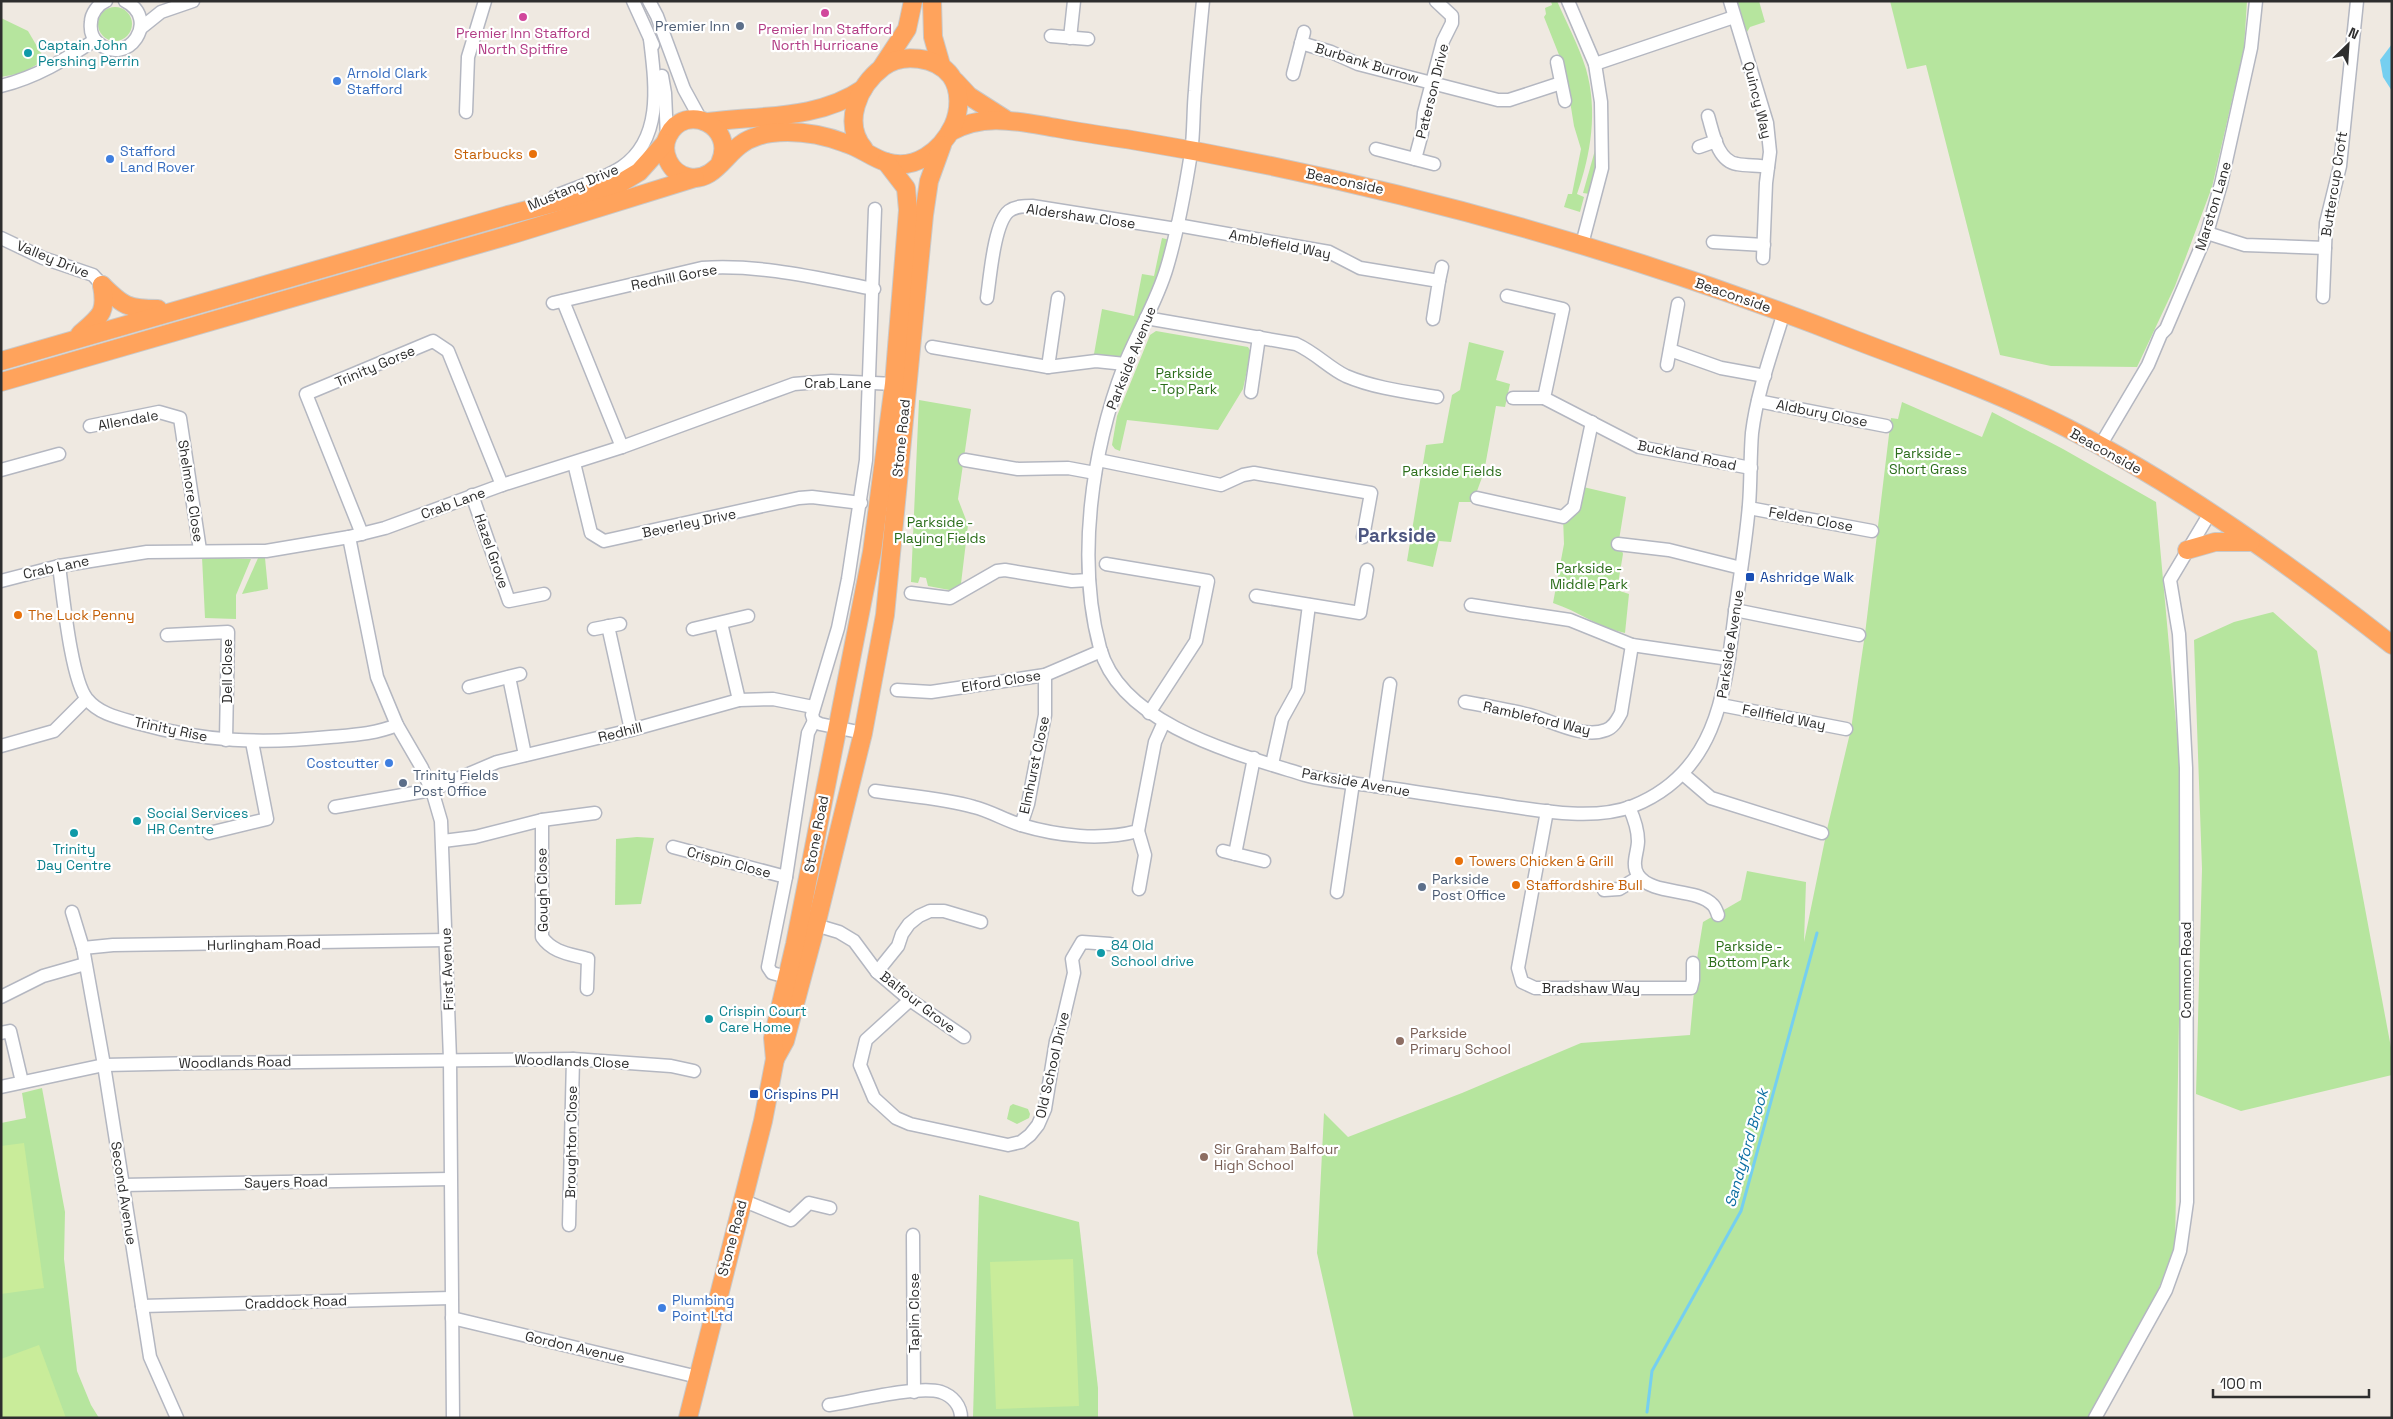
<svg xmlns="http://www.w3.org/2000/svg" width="2393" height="1419" font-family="'Space Grotesk',sans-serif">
  <rect width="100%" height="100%" fill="#efe9e1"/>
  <g fill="#b6e59e">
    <path d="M1551,1h6c10,23 22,45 29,68 12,42 5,85 -9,125l7,3 -4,15 -16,-5 4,-13h4l9,-45 -7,-23 -9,-56 -21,-53 2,-3 -1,-6 7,-3z"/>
    <path d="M1736,1h23l6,21 -15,5 -3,5z"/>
    <path d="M1890,1h357l-3,47 -32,139 -37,99 -38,81 -86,-1 -51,-11 -74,-290 -19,4z"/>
    <circle cx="115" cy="24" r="17"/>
    <path d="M1,18l27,13 17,29 -23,13 -21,4z"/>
    <path d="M1597,143l-1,23 -6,28 -7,-1z"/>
    <path d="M1162,238l8,2 -4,23 -43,94 -29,-3 8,-45 32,7 8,-42 12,2z"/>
    <path d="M1156,331l92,16 3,5 -8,37 -25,41 -91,-10 -7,31 -5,-2 -3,-4 5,-29 33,-81z"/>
    <path d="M1469,342l35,9 -8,29 14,4 -5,23 -9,-1 -12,66 -11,30h-14l-8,40 -12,-1 -6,26 -26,-6 19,-116 17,-2 9,-48 8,-5z"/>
    <path d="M919,400l52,9 -13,90 10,26 -8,67 -32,-6 -2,-8 -6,-1 -2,6 -7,-1z"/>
    <path d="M1902,402l80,35 10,-25 71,37 93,53 24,265 1,139 -6,341 -30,76 -58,95h-733l-37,-165 7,-140 24,24 114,-44 119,-50 109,-8 7,-76 6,-37 38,-22 6,-29 59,11 -2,60 24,-117 23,-96 14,-95 26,-216 7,1z"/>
    <path d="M1579,486l47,11 -7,43 4,14 -6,36 12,4 -4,39c-26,-5 -47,-22 -72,-30l11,-59 -1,-27z"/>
    <path d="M202,557l49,2 -15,36v24l-31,-1z"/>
    <path d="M258,558h7l3,31 -26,5z"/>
    <path d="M2273,612l44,39 75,402v22l-151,36 -45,-17 6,-225 -8,-229 40,-18z"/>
    <path d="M637,837l17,1 -13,66 -26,1 1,-66z"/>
    <path d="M42,1088l23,124 -1,47 13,112 14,34 8,13h-98v-295l25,-5 -4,-25z"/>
    <path d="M1013,1104l15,5 2,5 -1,4 -12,6 -10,-5 3,-13z"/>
    <path d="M979,1195l100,27 19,166v30h-125z"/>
  </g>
  <g fill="#c9ec9a">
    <path d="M24,1143l20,145 -43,6v-148z"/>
    <path d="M1073,1259l6,147 -83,3 -6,-147z"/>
    <path d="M39,1345l27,73h-65v-59z"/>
  </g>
  <path fill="#75cff0" d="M2392,44v47l-9,-14 -3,-17z"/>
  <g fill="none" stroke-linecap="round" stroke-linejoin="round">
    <path stroke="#75cff0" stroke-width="3" d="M1647,1412l5,-41 89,-160 76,-278"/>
    <g stroke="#b4b7c1" stroke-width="15">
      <g id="minor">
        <path d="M106,1c-8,3 -15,13 -15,21 -1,8 1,16 7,21 30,25 63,-24 27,-42"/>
        <path d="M633,1l20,44"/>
        <path d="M649,1l8,15 27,73 17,31"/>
        <path d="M1203,1c-3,30 -6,60 -8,90 -2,20 -1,42 -4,62 -6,38 -13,77 -24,114 -10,35 -30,66 -43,99 -32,84 -48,194 -24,282 21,77 137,106 205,127 22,6 47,8 70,11 36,5 71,11 107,16 45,6 107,21 151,4 85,-34 92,-115 102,-194 5,-36 11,-71 14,-107 2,-24 1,-48 3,-72 5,-41 20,-81 32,-121"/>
        <path d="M1568,1l27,63 6,38 1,66 -20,76"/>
        <path d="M1730,1l37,122 3,29 -4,31 -3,75"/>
        <path d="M141,28l20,-16 32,-11"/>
        <path d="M1051,36l37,3"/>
        <path d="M1070,38l4,-37"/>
        <path d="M1301,43l30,9 27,12 140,36h11l52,-17"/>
        <path d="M1557,62l8,39"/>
        <path d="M1595,64l139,-47"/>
        <path d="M1293,74l11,-42"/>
        <path d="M662,76l3,17 2,45"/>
        <path d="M1,86c36,-9 63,-26 94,-46"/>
        <path d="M466,112l2,-55 17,-56"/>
        <path d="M1708,116c5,16 9,45 29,48 10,2 21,1 31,3"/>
        <path d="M1699,147l17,-6"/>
        <path d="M1376,149l58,15"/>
        <path d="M1415,159l7,-26 2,-20 19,-72 9,-18v-7l-16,-15"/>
        <path d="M555,196c20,-8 49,-17 67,-29 42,-29 33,-85 28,-128"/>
        <path d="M1177,225l152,27 31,16 79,13 -6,38"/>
        <path d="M2207,233l38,12 80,3"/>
        <path d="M1,238l42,20 50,17 9,10"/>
        <path d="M1713,242l51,3"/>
        <path d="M1439,281l3,-14"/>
        <path d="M1507,296l56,13 -19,89 95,49 112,21"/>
        <path d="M2323,297l3,-74 14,-57 17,-165"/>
        <path d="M987,298c3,-20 7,-75 22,-87 7,-5 15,-5 23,-5l144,23"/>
        <path d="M563,301l59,146"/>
        <path d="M553,303l149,-35c59,-4 115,10 172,21"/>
        <path d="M1146,318l150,26c20,9 33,24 50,32 28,12 61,16 91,21"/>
        <path d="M932,347l116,20 48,-6 29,3"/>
        <path d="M1670,350l51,18 44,8"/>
        <path d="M1667,365l11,-61"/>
        <path d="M1048,367l10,-69"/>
        <path d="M1251,392l8,-55"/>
        <path d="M1513,398h31"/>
        <path d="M1758,401l128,25"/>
        <path d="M90,426l69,-14 21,6 20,132"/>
        <path d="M2100,446l48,-81 13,-31 5,-5 41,-96 14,-49 30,-136 5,-47"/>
        <path d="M965,460l53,9 50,-1 27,5"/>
        <path d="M1098,460l123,25 22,-10 11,-2 117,20 -8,44"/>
        <path d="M574,463l17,70 13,8 195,-43 13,-1 49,6"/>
        <path d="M1,470l58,-16"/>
        <path d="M472,495l37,106 35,-7"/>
        <path d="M1477,498l86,19 11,-10 18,-85"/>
        <path d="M1749,508l123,23"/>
        <path d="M362,534l-56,-140 127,-53 15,10 54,134"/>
        <path d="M349,537l28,140 20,48 25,43 12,29 7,24 9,238 3,359"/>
        <path d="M1618,544l51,6 72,18"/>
        <path d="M1106,564l102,17 -12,60 -47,72"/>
        <path d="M59,566c4,28 12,114 28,133 12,15 32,19 50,24 67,19 125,21 193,14 23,-2 45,-3 67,-12"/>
        <path d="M1,581l58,-15 88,-14 119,-1 83,-14 36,-9 117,-43 120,-38 172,-63 37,-3 63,3"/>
        <path d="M911,593l39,5 47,-27 8,-1 67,11 17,-1"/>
        <path d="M1256,596l104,17 7,-43"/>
        <path d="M1471,605l99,15 62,25 97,14"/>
        <path d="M1735,610l124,25"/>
        <path d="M721,623l18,77"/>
        <path d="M608,626l23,104"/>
        <path d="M594,629l26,-5"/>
        <path d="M693,629l55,-13"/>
        <path d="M167,635l61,-3 -2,108"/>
        <path d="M509,677l16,78"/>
        <path d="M469,687l51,-13"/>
        <path d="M897,690l34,2 114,-17 56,-24"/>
        <path d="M1465,702c22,4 44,8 65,13 23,6 53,24 76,15 8,-3 11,-10 15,-17l11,-68"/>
        <path d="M1721,705l125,24"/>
        <path d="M863,733l-43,-9 -6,-3 -2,-6 26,-87 10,-49 18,-119 9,-251"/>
        <path d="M1,746l53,-15 32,-32"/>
        <path d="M1272,764l10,-45 16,-29 11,-85"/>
        <path d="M1683,774l28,24 111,35"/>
        <path d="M1375,786l15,-102"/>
        <path d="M875,791c33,5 68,7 99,16 16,4 31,13 47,18 37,11 80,16 117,6l17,-89 9,-20"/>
        <path d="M335,807l96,-17 66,-28 134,-32 108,-30 34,-1 40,8"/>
        <path d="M1629,807c5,11 9,22 9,34 0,11 -7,23 0,34 14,21 58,12 75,30 2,2 4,7 5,10"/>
        <path d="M1547,811l-29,157 4,14 13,6h156l2,-8v-17"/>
        <path d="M542,820v117c11,16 29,17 46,22l-1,30"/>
        <path d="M1021,825l7,-21 17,-89v-40"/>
        <path d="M1138,831l7,24 -6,34"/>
        <path d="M209,833l58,-14 -15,-77"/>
        <path d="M443,841l32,-4 67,-17 53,-7"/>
        <path d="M673,847l113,30"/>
        <path d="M1223,851l41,10"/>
        <path d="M1235,854l19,-96"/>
        <path d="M1604,890l15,-1 20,-12"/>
        <path d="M1337,892l16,-109"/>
        <path d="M72,912l11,36 21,117 46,292 27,61"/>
        <path d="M809,923l30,9 15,9 23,31 33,28 54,37"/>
        <path d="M83,948l30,-3 333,-5"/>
        <path d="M877,972l21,-26 4,-12 7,-10 10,-8 11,-5h14l37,11"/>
        <path d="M787,977l-15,-4 -4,-6 18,-90 22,-144 6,-12"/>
        <path d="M1,997l42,-21 42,-12"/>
        <path d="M910,1000l-44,40 -6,25 14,33 22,20 14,6 98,21 13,-3 9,-7 8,-10 7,-16 11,-68 6,-17 12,-51 -2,-14 10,-17 28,2"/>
        <path d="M1,1033l9,-2 12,51"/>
        <path d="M1,1087l103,-22 95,-2 374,-4 98,7 23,5"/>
        <path d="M122,1185l328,-6"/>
        <path d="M742,1200l49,20 18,-17 21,5"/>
        <path d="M569,1225l4,-166"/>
        <path d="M913,1235l1,157"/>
        <path d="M142,1306l309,-8"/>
        <path d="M452,1318l246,59"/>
        <path d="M829,1405c27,-4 89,-20 112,-13 12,4 20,14 20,26"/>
        <path d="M2095,1418l71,-128 14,-39 7,-49 -1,-434 -7,-134 -9,-54 40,-67"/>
      </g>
    </g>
    <g stroke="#c9c9c9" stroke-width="20">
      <g id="highway">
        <path d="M932,1l1,36 8,28"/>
        <path d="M882,67l25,-38 6,-28"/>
        <path d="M955,81l14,15 36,23"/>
        <path d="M708,122c52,-7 110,-2 155,-33"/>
        <path d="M950,132c34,-20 70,-10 107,-4 23,4 46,8 69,11 249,41 489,107 724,199 73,28 147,54 217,90 115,59 223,137 325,217"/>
        <path d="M720,163c17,-37 -35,-62 -52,-27 -8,16 2,37 20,41 25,6 37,-23 55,-34 7,-5 20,-9 28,-10 26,-3 50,1 74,10 15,4 27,15 41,19 29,9 55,-11 67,-36 7,-15 8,-36 -2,-50 -14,-19 -49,-24 -68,-9 -25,19 -41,56 -19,82"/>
        <path d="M102,285c21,21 26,24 56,24"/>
        <path d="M80,334c21,-18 27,-21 22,-49"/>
        <path d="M1,361l507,-146 106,-28 25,-15 26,-29"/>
        <path d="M1,382l516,-149 178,-55"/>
        <path d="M2187,550l28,-8h36"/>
        <path d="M775,1059l10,-18 31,-116 47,-192 22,-118 39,-400 5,-34 13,-36"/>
        <path d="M688,1418l75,-297 12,-62 -2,-21 22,-94 77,-392 22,-168 14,-174 -2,-22 -20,-26"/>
      </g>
    </g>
    <use href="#minor" stroke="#fff" stroke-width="12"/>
    <use href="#highway" stroke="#ffa35c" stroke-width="18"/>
  </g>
  <g fill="#d1479c" stroke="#fff" stroke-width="2">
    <circle cx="825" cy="13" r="5"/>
    <circle cx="523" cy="17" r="5"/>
  </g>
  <g fill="#5c6f8a" stroke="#fff" stroke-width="2">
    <circle cx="740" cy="26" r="5"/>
    <circle cx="403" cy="783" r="5"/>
    <circle cx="1422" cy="887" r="5"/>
  </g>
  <g fill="#0f9aa8" stroke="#fff" stroke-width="2">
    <circle cx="28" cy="53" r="5"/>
    <circle cx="137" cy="821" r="5"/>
    <circle cx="74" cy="833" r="5"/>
    <circle cx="1101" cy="953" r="5"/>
    <circle cx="709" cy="1019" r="5"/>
  </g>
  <g fill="#3f7fe0" stroke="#fff" stroke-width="2">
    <circle cx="337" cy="81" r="5"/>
    <circle cx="110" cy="159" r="5"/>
    <circle cx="389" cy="763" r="5"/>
    <circle cx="662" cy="1308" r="5"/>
  </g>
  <g fill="#e8710a" stroke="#fff" stroke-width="2">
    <circle cx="533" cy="154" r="5"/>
    <circle cx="18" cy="615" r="5"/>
    <circle cx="1459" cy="861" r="5"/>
    <circle cx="1516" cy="885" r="5"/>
  </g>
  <g fill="#1a4fb4" stroke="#fff" stroke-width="2">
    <rect x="1745" y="572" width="10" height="10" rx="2.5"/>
    <rect x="749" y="1089" width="10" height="10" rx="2.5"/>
  </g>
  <g fill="#8d6e63" stroke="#fff" stroke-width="2">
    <circle cx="1400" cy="1041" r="5"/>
    <circle cx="1204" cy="1157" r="5"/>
  </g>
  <g text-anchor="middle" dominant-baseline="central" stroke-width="4.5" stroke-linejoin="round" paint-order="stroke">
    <g font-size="14" fill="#4e5e75" stroke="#fff" text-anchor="start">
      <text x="730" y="26" text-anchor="end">Premier Inn</text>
      <text x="413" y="775">Trinity Fields<tspan x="413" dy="16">Post Office</tspan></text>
      <text x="1432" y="879">Parkside<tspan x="1432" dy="16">Post Office</tspan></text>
    </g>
    <g font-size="14" fill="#b23c85" stroke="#fff">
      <text x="825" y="29">Premier Inn Stafford<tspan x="825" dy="16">North Hurricane</tspan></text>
      <text x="523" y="33">Premier Inn Stafford<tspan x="523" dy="16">North Spitfire</tspan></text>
    </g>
    <g font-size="14" fill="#0d838f" stroke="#fff" text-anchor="start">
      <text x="38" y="45">Captain John<tspan x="38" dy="16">Pershing Perrin</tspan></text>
      <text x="147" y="813">Social Services<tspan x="147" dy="16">HR Centre</tspan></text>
      <text x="74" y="849" text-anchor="middle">Trinity<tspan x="74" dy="16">Day Centre</tspan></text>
      <text x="1111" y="945">84 Old<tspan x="1111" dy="16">School drive</tspan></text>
      <text x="719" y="1011">Crispin Court<tspan x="719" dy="16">Care Home</tspan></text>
    </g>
    <g font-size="14" fill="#2e2e2e" stroke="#fff">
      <text transform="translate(1367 63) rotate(17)">Burbank Burrow</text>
      <text transform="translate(1432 91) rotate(-76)">Paterson Drive</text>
      <text transform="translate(1758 100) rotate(76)">Quincy Way</text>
      <text transform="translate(1345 181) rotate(12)">Beaconside</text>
      <text transform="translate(2334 184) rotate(-81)">Buttercup Croft</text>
      <text transform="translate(573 187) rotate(-23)">Mustang Drive</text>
      <text transform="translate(2213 206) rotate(-73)">Marston Lane</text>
      <text transform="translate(1081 216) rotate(8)">Aldershaw Close</text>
      <text transform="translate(1280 244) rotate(11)">Amblefield Way</text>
      <text transform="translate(53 259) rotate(22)">Valley Drive</text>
      <text transform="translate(674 277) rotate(-11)">Redhill Gorse</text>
      <text transform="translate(1733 295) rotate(19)">Beaconside</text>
      <text transform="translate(1131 358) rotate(-68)">Parkside Avenue</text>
      <text transform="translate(375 366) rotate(-23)">Trinity Gorse</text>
      <text x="838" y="383">Crab Lane</text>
      <text transform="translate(1822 413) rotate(11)">Aldbury Close</text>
      <text transform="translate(128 420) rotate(-10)">Allendale</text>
      <text transform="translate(901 438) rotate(-84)">Stone Road</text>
      <text transform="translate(2106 451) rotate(29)">Beaconside</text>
      <text transform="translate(1687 455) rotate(12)">Buckland Road</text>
      <text transform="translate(191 491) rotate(81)">Shelmore Close</text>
      <text transform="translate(453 503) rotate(-20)">Crab Lane</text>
      <text transform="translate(1811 519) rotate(10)">Felden Close</text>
      <text transform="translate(689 523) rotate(-12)">Beverley Drive</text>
      <text transform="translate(492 551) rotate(71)">Hazel Grove</text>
      <text transform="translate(56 567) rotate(-12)">Crab Lane</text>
      <text transform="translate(1730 644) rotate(-81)">Parkside Avenue</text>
      <text transform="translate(227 671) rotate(-90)">Dell Close</text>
      <text transform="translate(1001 681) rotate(-9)">Elford Close</text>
      <text transform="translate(1784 717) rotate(11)">Fellfield Way</text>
      <text transform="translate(1537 718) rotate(13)">Rambleford Way</text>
      <text transform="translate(171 729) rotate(12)">Trinity Rise</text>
      <text transform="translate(620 732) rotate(-14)">Redhill</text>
      <text transform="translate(1034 765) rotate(-78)">Elmhurst Close</text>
      <text transform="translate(1356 782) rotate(10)">Parkside Avenue</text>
      <text transform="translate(816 834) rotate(-79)">Stone Road</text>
      <text transform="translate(729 862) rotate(15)">Crispin Close</text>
      <text transform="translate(542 890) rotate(-91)">Gough Close</text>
      <text transform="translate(264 944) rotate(-1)">Hurlingham Road</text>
      <text transform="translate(447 969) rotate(-92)">First Avenue</text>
      <text transform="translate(2186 970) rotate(-90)">Common Road</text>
      <text x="1591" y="988">Bradshaw Way</text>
      <text transform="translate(918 1002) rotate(38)">Balfour Grove</text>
      <text transform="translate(572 1061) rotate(2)">Woodlands Close</text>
      <text transform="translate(235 1062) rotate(-1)">Woodlands Road</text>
      <text transform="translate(1052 1065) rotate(-77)">Old School Drive</text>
      <text transform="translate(571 1142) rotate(-89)">Broughton Close</text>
      <text transform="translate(286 1182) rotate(-1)">Sayers Road</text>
      <text transform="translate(124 1193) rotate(81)">Second Avenue</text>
      <text transform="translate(732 1238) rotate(-75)">Stone Road</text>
      <text transform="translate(296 1302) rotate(-2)">Craddock Road</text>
      <text transform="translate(914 1313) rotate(-90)">Taplin Close</text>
      <text transform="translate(575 1347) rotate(13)">Gordon Avenue</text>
    </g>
    <g font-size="14" fill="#366cbe" stroke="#fff" text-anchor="start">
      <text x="347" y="73">Arnold Clark<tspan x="347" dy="16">Stafford</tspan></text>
      <text x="120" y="151">Stafford<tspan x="120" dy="16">Land Rover</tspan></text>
      <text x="379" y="763" text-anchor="end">Costcutter</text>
      <text x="672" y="1300">Plumbing<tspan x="672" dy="16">Point Ltd</tspan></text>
    </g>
    <g font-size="14" fill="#c56008" stroke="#fff" text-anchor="start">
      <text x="523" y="154" text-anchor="end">Starbucks</text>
      <text x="28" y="615">The Luck Penny</text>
      <text x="1469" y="861">Towers Chicken &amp; Grill</text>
      <text x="1526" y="885">Staffordshire Bull</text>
    </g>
    <g font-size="14" fill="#2c6e1b" stroke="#fff">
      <text x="1184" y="373">Parkside<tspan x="1184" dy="16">- Top Park</tspan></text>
      <text x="1928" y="453">Parkside -<tspan x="1928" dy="16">Short Grass</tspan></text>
      <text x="1452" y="471">Parkside Fields</text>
      <text x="940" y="522">Parkside -<tspan x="940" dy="16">Playing Fields</tspan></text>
      <text x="1589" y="568">Parkside -<tspan x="1589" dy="16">Middle Park</tspan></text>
      <text x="1749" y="946">Parkside -<tspan x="1749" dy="16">Bottom Park</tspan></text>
    </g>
    <g font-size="14" fill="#164399" stroke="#fff" text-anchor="start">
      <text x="1760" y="577">Ashridge Walk</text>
      <text x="764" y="1094">Crispins PH</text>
    </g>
    <g font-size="14" fill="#785e54" stroke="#fff" text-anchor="start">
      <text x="1410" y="1033">Parkside<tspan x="1410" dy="16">Primary School</tspan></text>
      <text x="1214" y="1149">Sir Graham Balfour<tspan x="1214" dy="16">High School</tspan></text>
    </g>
    <g font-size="15" font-style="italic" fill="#0d6fa3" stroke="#fff">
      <text transform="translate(1746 1148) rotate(-74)">Sandyford Brook</text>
    </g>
    <g font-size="19" font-weight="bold" fill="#4d5680" stroke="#fff">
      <text x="1397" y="535">Parkside</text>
    </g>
  </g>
  <rect width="2393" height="1419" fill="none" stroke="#2e2e2e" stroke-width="5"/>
  <g transform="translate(2348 45) rotate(25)" stroke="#ffffff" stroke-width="4" paint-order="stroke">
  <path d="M0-4L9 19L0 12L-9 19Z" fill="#2e2e2e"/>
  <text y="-8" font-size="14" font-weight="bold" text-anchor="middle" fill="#2e2e2e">N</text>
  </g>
  <path d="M2213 1389v8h156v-8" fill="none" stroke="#2e2e2e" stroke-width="2.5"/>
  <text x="2220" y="1389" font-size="15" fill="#2e2e2e" stroke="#ffffff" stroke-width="4" paint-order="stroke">100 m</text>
</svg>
